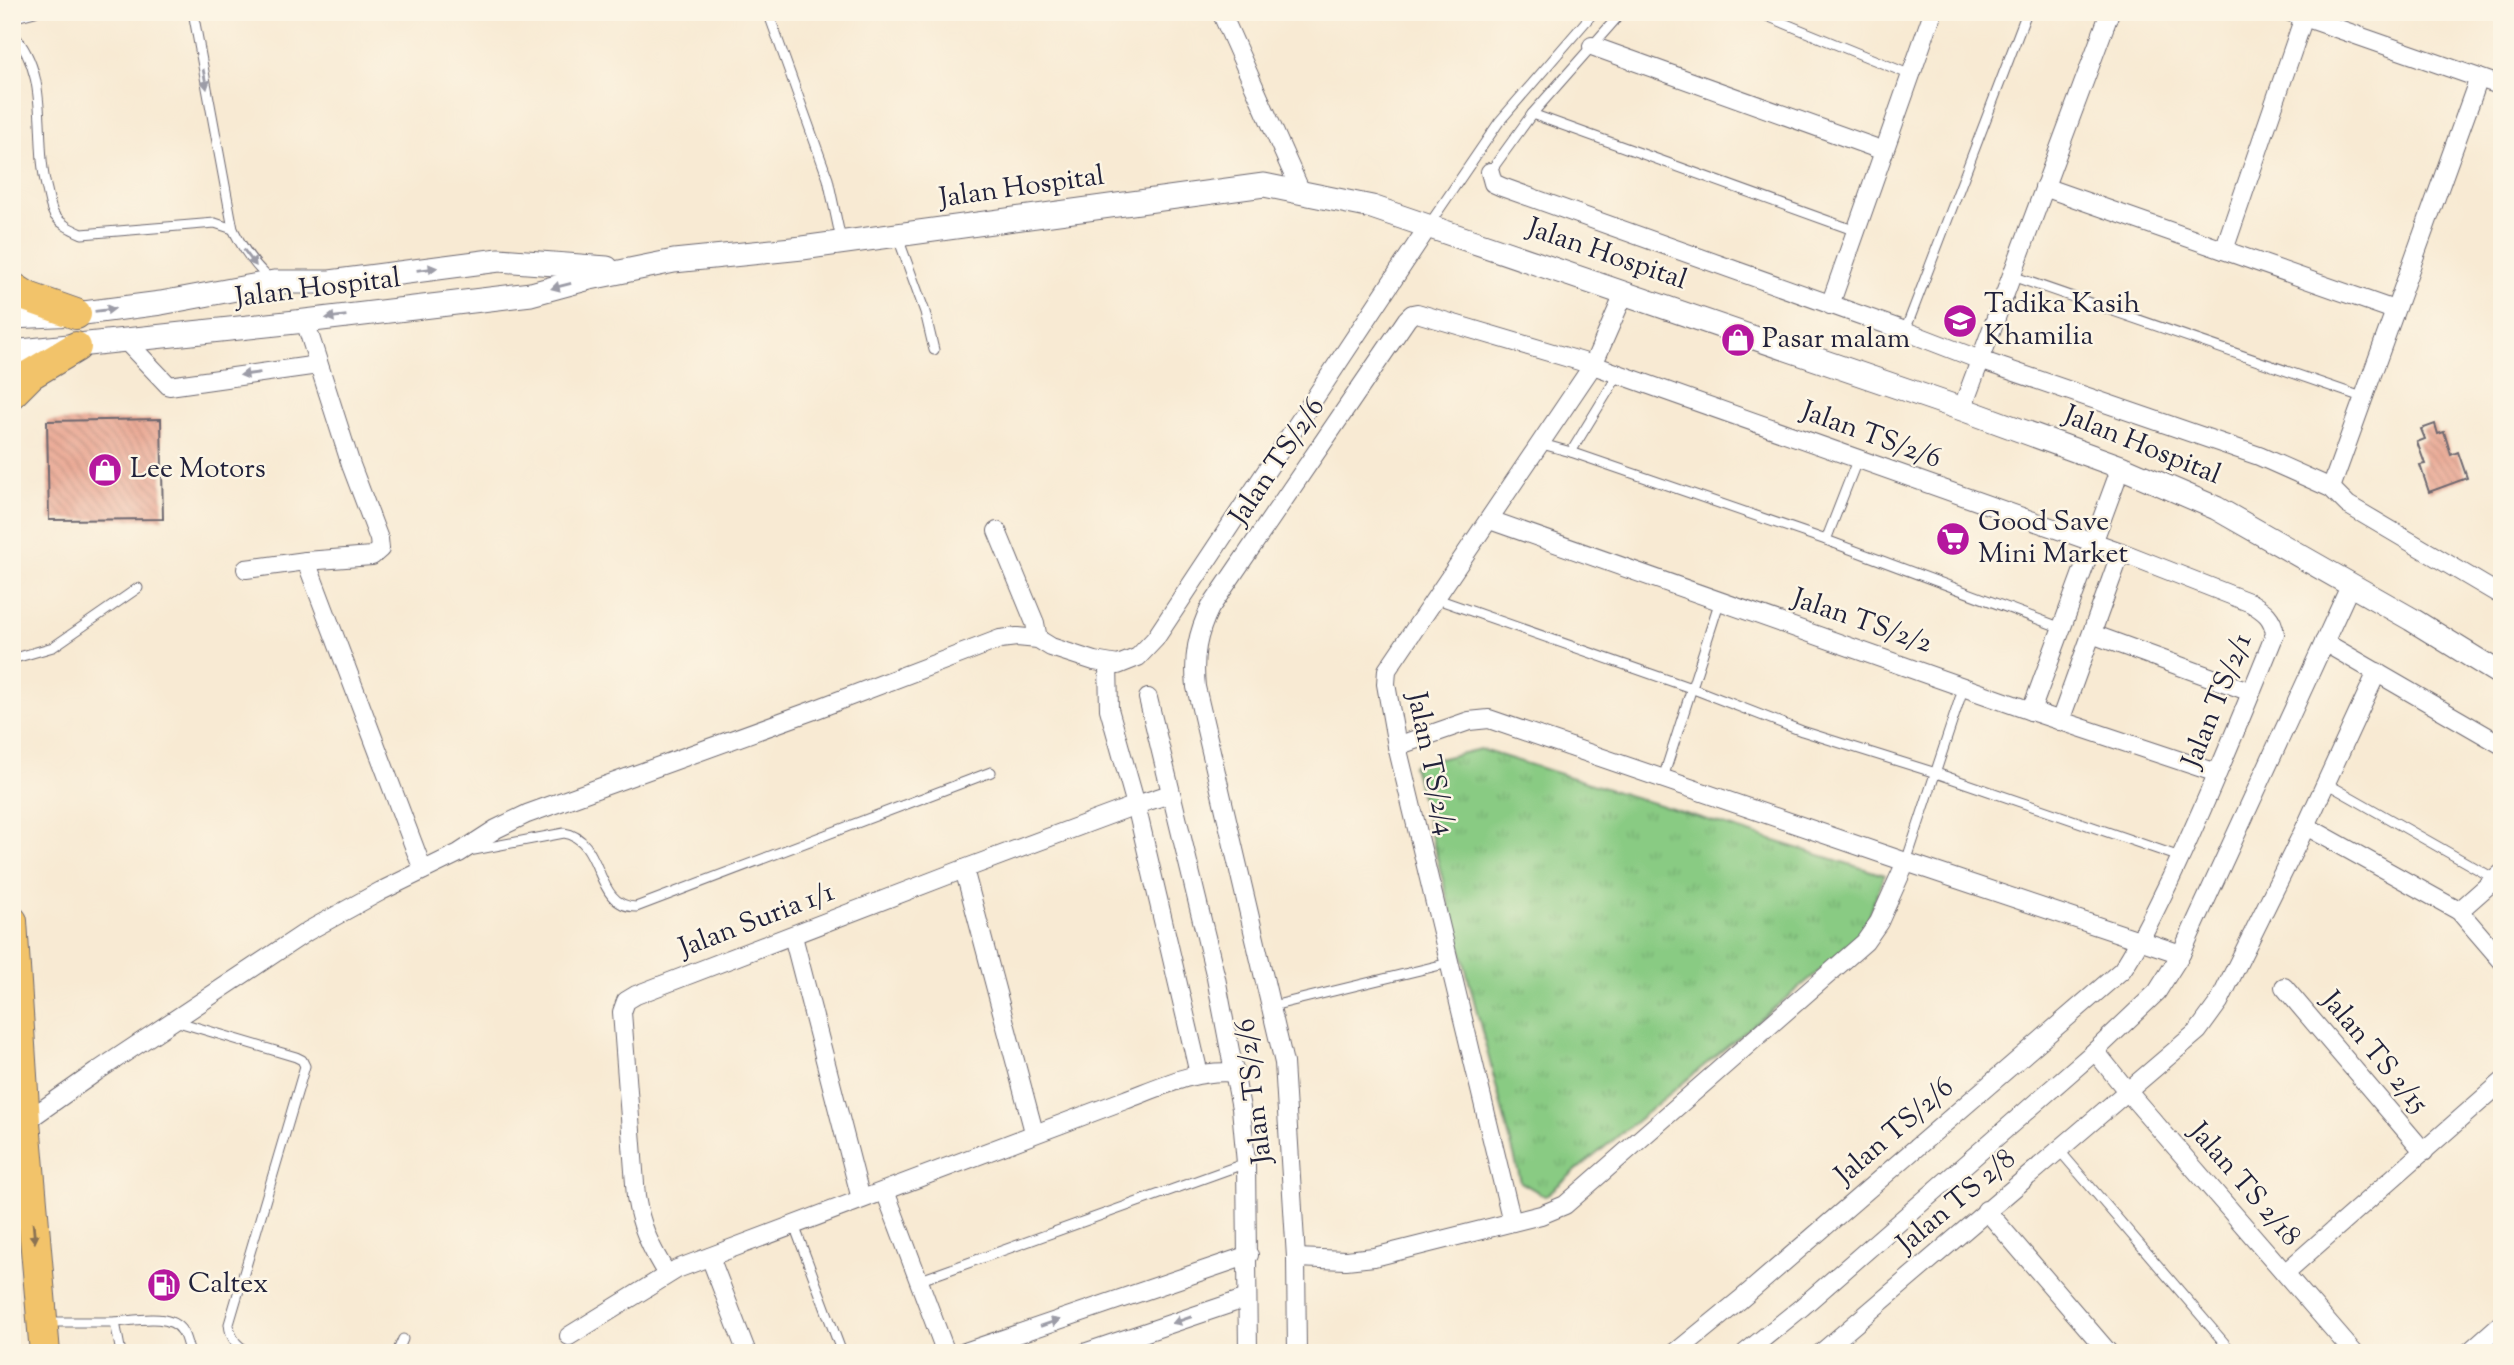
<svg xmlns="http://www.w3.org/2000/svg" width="2514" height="1365" font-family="'Sorts Mill Goudy',serif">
  <defs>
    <pattern id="park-tufts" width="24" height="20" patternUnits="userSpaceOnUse" patternTransform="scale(1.75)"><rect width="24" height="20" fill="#89cb83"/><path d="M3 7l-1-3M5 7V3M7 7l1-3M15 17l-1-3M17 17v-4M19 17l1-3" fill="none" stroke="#76ae72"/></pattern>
    <pattern id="building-back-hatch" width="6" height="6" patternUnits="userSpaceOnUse" patternTransform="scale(1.75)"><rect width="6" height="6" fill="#e69883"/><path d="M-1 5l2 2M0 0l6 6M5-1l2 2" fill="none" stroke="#ba7c6c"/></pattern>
  </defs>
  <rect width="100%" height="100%" fill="#fcf5e5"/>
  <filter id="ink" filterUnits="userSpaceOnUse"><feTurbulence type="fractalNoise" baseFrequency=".0143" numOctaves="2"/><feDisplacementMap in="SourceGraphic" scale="14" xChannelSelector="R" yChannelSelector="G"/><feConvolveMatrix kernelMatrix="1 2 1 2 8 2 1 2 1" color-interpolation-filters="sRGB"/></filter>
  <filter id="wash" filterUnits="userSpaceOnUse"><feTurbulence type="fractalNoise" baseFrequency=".00686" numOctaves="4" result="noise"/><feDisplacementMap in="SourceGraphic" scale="28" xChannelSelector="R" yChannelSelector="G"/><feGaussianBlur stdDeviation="1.57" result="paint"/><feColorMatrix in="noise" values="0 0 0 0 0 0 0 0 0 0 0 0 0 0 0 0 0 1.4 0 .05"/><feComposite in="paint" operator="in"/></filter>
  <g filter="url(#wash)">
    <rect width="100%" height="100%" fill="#f8ead3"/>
    <path fill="url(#park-tufts)" stroke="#56765f" stroke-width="2" d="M1480,749l404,126 -22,61 -317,260 -24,-14 -108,-417z"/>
    <g id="blocks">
      <g fill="url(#building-back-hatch)">
        <path d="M161,419l2,100 -114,1 -2,-99z"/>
        <path d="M2435,424l3,10 6,-2 7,23 7,-3 9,26 -38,14 -9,-27 5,-1 -8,-22 8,-3 -4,-10z"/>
      </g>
    </g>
  </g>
  <g filter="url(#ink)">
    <use href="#blocks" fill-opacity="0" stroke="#6d6870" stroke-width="2"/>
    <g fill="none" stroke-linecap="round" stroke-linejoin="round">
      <g stroke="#6d6870" stroke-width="11">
        <g id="service">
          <path d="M193,12l40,217c10,20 20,35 37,50"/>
          <path d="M768,12l60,167 13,61"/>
          <path d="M1757,12l154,63"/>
          <path d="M12,18l23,-6"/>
          <path d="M12,33c40,42 21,105 35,157 2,8 3,19 8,26 7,9 16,13 27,18l133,-11 18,6"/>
          <path d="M1532,114l324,117"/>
          <path d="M1490,172l42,-58 90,-102"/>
          <path d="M1428,226l71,-104 95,-110"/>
          <path d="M897,235l28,77 9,38"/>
          <path d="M2012,276l350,121"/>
          <path d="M1905,331l122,-319"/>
          <path d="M1542,444l29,8 255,88 236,88"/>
          <path d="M1571,452l47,-77"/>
          <path d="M1826,540l32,-82"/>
          <path d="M1437,599l254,89 111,43 134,42 244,84"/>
          <path d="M12,659l41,-12 85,-59"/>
          <path d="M1663,778l57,-178"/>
          <path d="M2326,783l169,96"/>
          <path d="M474,850l90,-17c41,6 29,74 72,74l355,-135"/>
          <path d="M1906,862l58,-176"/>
          <path d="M1272,1006l177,-43"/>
          <path d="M175,1021l121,36 6,3 3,6 -76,258c1,15 10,25 25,29"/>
          <path d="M2059,1150l174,203"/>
          <path d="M794,1225l48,128"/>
          <path d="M918,1281l328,-118"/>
          <path d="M47,1322h68l6,31"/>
          <path d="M115,1322c19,-1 55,-10 67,9 4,6 5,15 8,22"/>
          <path d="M397,1353l6,-14"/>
        </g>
      </g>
      <g stroke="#6d6870" stroke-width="20">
        <g id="minor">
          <path d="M1221,12l81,182"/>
          <path d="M2290,12l212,74"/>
          <path d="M1592,46l292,105"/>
          <path d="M1490,172l3,11 9,4 403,144 75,29 279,96 72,32 17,17 154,91"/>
          <path d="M2044,187l350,123"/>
          <path d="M2224,250l80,-233"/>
          <path d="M1830,305l103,-293"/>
          <path d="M126,341l43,45 149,-21"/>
          <path d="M1962,409l148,-397"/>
          <path d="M2331,488l148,-410"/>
          <path d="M1490,520l541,191 186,62"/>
          <path d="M997,531l38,92 3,16"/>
          <path d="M306,561l117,309"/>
          <path d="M246,569l60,-8 66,-5 8,-7 -1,-10 -28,-74 -46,-144"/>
          <path d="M2092,634l159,58"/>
          <path d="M2324,642l178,103"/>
          <path d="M1108,664l1,45 27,96 63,269"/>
          <path d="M1148,698l68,280 25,130 5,55 2,190"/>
          <path d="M2031,711l90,-244"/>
          <path d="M2060,721l61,-169"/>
          <path d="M1397,746l72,-25 20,-2 417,143 275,92"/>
          <path d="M2306,826l153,85 43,50"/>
          <path d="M964,869l70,263"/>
          <path d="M2459,911l43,-38"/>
          <path d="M793,936l68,263"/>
          <path d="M2284,987l140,165"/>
          <path d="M2095,1051l33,41 226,261"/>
          <path d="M25,1122l71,-50 212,-141 73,-40 78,-38 37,-24 31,-15 287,-104 186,-71 17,-2 21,2 13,8 43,14 24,4 20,-8 17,-18 273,-412"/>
          <path d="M885,1191l61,162"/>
          <path d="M1986,1210l123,143"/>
          <path d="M1512,1222l-115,-476 -11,-62 1,-14 206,-305 32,-73"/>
          <path d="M710,1257l37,96"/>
          <path d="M1296,1258l50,2 28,-3 167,-42 24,-10 300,-263 14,-20 27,-60"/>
          <path d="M2286,1272l216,-190"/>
          <path d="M667,1274c-16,-25 -26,-47 -31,-77l-14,-185 4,-11 10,-6 328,-126 172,-64 34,-11"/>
          <path d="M569,1336l108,-67 448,-169c35,-13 73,-32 111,-27"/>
          <path d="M962,1353l287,-98"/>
          <path d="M1084,1353l163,-55"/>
          <path d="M1297,1353l-1,-95 -12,-195 -88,-376c-3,-30 1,-53 14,-79l197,-289 5,-5 5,-1 176,52 528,187 130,51c13,8 22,14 24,31 -33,82 -67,165 -105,246 -15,30 -29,62 -48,90l-382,330 -65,53"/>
          <path d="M1745,1353l57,-46 293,-256 62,-59 24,-38 170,-370"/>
          <path d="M1821,1353l377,-322 21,-29 87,-176 71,-154"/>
          <path d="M2468,1353l34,-30"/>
        </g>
      </g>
      <g stroke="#6d6870" stroke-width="25">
        <g id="tertiary">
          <path d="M12,317l64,-3 85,-11 113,-21h56l169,-22 108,8"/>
          <path d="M12,352l293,-31 226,-27 59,-16 84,-17 128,-13 462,-63 108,22 590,202 159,58 95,41 195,111 91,56"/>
        </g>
      </g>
      <g stroke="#6d6870" stroke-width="32">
        <g id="trunk">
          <path d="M12,287l16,10 48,17"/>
          <path d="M12,393l19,-19 45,-27"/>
          <path d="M12,921l13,201 20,231"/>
        </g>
      </g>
      <use href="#service" stroke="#fff" stroke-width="9"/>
      <use href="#minor" stroke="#fff" stroke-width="18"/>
      <use href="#tertiary" stroke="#fff" stroke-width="23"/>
      <use href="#trunk" stroke="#f2c36a" stroke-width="30"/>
    </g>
    <defs><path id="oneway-solid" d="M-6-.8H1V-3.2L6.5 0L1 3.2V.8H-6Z" transform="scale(1.75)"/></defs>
    <g fill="#9c9ca7">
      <use href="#oneway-solid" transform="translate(205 79) rotate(79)"/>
      <use href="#oneway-solid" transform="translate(250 258) rotate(53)"/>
      <use href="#oneway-solid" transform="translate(427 269) rotate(-7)"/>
      <use href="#oneway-solid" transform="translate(561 286) rotate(165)"/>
      <use href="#oneway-solid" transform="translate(105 310) rotate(-7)"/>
      <use href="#oneway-solid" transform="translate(336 317) rotate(173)"/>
      <use href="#oneway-solid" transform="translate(250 374) rotate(172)"/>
      <use href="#oneway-solid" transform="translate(1182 1320) rotate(161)"/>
      <use href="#oneway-solid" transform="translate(1050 1323) rotate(-19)"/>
    </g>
    <use fill="#8a7252" href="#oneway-solid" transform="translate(34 1233) rotate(85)"/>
  </g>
  <defs>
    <g id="school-disc" transform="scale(1.75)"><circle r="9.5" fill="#b5179e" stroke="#fcf5e5"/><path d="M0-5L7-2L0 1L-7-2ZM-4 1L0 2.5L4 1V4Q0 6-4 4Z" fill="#fff"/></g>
    <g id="shop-disc" transform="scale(1.75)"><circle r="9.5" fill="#b5179e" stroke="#fcf5e5"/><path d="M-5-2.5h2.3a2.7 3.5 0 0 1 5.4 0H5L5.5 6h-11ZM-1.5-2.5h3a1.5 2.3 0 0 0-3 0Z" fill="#fff"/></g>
    <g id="supermarket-disc" transform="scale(1.75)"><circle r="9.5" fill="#b5179e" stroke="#fcf5e5"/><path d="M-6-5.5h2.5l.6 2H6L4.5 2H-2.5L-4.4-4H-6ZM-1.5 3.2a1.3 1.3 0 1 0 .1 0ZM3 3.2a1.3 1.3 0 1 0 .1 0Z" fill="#fff"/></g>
    <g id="fuel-disc" transform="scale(1.75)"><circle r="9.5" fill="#b5179e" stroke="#fcf5e5"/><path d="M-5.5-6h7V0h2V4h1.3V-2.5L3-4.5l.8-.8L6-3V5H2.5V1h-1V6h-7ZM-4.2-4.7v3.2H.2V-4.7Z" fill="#fff"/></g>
  </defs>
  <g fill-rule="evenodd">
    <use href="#school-disc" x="1960" y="321"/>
    <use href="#shop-disc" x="1738" y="340"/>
    <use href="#shop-disc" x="105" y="470"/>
    <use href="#supermarket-disc" x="1953" y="539"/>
    <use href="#fuel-disc" x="164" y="1285"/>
  </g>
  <g text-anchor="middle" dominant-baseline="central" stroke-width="5" stroke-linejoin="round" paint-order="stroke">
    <g font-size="28" fill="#22223b" stroke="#fcf5e5">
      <text transform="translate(1022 188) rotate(-8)">Jalan Hospital</text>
      <text transform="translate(1607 255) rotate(19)">Jalan Hospital</text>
      <text transform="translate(318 289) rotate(-7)">Jalan Hospital</text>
      <text transform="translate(1871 436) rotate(20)">Jalan TS/2/6</text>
      <text transform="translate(2142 446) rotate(22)">Jalan Hospital</text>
      <text transform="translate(1278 462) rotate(-56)">Jalan TS/2/6</text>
      <text transform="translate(1862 622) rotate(19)">Jalan TS/2/2</text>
      <text transform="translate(2218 701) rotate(-68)">Jalan TS/2/1</text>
      <text transform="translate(1430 764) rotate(78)">Jalan TS/2/4</text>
      <text transform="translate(757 921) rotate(-21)">Jalan Suria 1/1</text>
      <text transform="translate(2374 1053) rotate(50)">Jalan TS 2/15</text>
      <text transform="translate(1255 1091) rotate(-97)">Jalan TS/2/6</text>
      <text transform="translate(1895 1132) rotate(-41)">Jalan TS/2/6</text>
      <text transform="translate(2244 1185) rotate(49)">Jalan TS 2/18</text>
      <text transform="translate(1957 1202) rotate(-40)">Jalan TS 2/8</text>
    </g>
    <g font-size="28" fill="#22223b" stroke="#fcf5e5" text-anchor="start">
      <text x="1984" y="305">Tadika Kasih<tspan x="1984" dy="32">Khamilia</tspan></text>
      <text x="1762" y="340">Pasar malam</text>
      <text x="130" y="470">Lee Motors</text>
      <text x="1978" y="523">Good Save<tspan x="1978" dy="32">Mini Market</tspan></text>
      <text x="188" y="1285">Caltex</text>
    </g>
  </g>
  <rect width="2514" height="1365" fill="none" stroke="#fcf5e5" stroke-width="42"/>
</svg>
